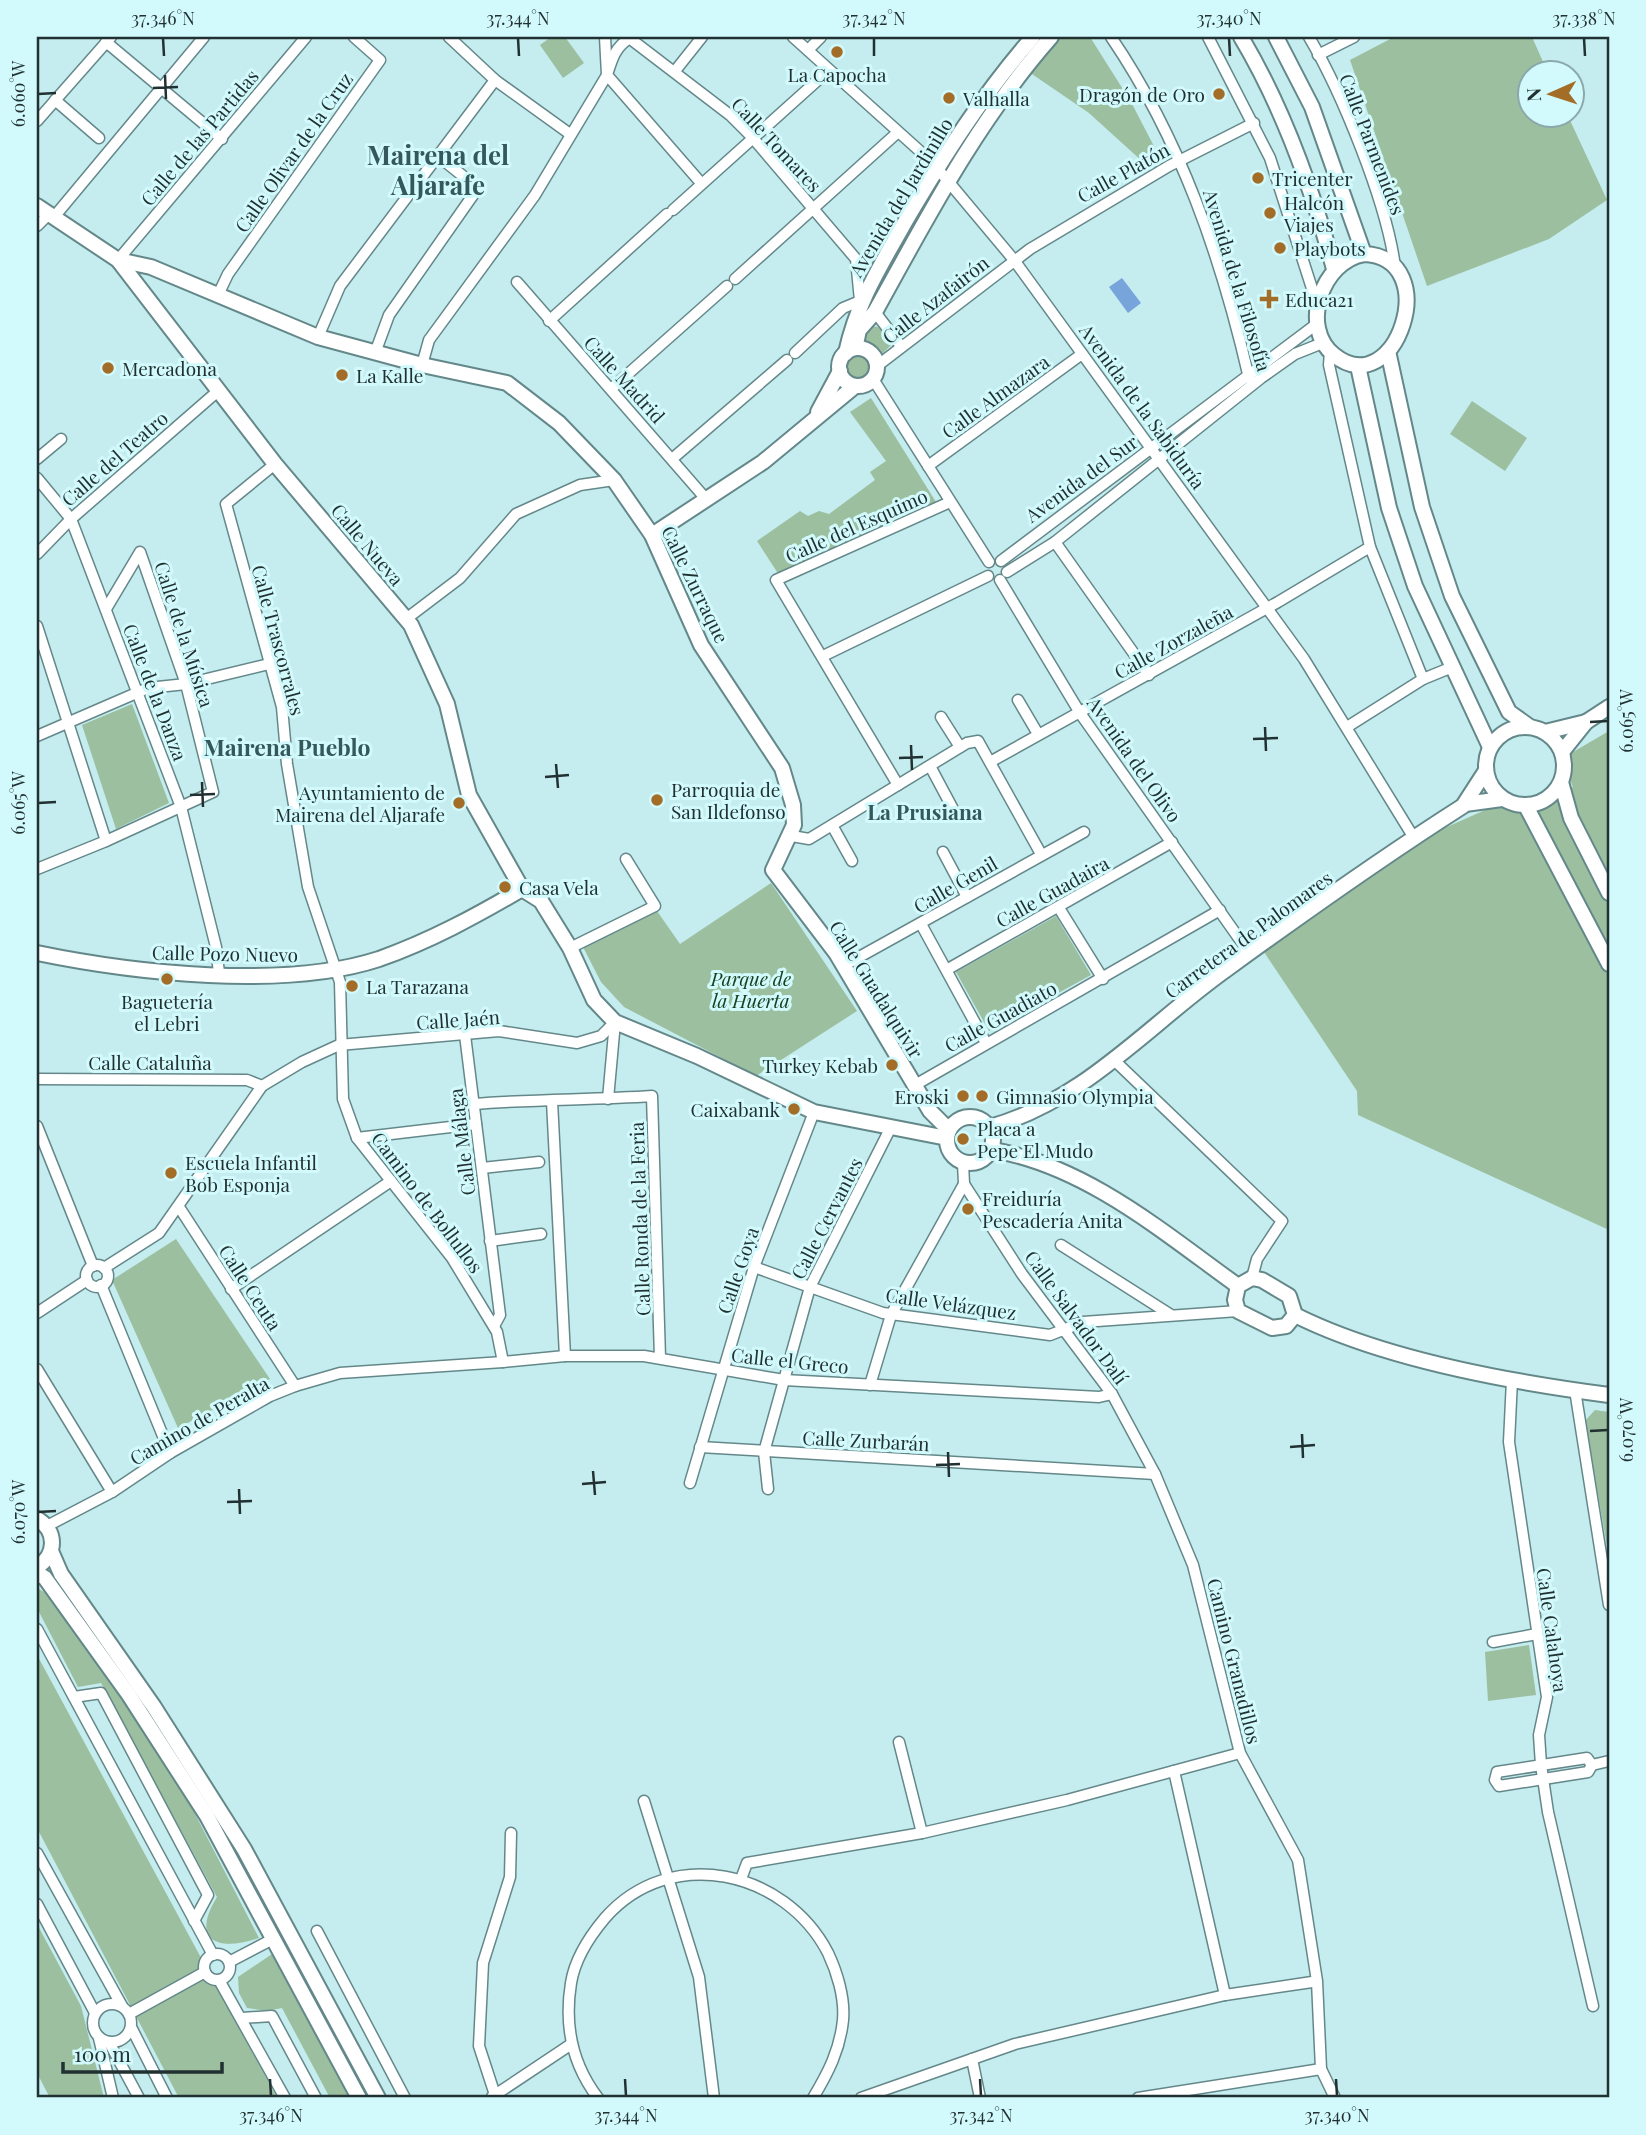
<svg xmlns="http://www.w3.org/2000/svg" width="1646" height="2135" font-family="'Playfair Display',serif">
  <rect width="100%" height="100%" fill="#c5ecef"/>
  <g fill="#9bbf9f">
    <path d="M551,37h14l19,26 -21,15 -23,-33z"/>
    <path d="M1060,37h30l41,65 27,52 -15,8 -54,-49 -60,-41z"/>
    <path d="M1394,37h138l16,36 -18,1v42h38l39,84 -58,39 -122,47 -77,-226z"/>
    <path d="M871,326c13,1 18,5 20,19l-12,12 -9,-13 -8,-3 1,-6z"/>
    <circle cx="858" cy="367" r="11"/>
    <path d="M871,398l65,104 -157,73 -22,-34 43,-30 8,5 11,-5 10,3 46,-34 -5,-8 16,-11 -36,-49z"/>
    <path d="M1472,401l55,37 -22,33 -55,-37z"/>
    <path d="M132,704l37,99 -53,26 -34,-104z"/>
    <path d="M1609,731v499l-251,-115 -1,-24 -97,-145 144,-100 97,-43 72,-16 -12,-28z"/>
    <path d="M771,883l86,128 -101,65 -132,-69 -23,-25 -18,-35 74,-36 23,33z"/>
    <path d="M1056,916l35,59 -102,56 -33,-59z"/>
    <path d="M176,1239l94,140 -92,49 -66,-148z"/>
    <path d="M1595,1410l14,2v145l-24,-136z"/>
    <path d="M37,1588l9,5 71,98 75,117 67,130c-41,14 -69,3 -42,-41l-116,-214 -23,4 -41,-79z"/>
    <path d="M1529,1645l7,50 -48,6 -3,-49z"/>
    <path d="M37,1655l240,443h-98l-142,-270z"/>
    <path d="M37,1924l44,82 23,92h-54l-13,-25z"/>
    <path d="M272,1954l5,10 73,134h-20l-48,-90 -15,3 -20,-3 -8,-15 -1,-16z"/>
  </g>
  <path fill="#77a4db" d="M1122,278l19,25 -13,10 -19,-26z"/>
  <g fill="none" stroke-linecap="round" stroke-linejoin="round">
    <g stroke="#64888a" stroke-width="13">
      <g id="street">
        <path d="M449,37l46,43 75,54"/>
        <path d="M628,37l102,78 22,22 104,122 4,42 -17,7 -48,45"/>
        <path d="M793,37l139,125 82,98 290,399 110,179"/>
        <path d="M1111,37c70,103 110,220 138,341"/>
        <path d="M1208,37l62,121 47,146"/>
        <path d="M1309,37c33,56 78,166 86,230"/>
        <path d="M630,38c-15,9 -18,21 -23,37l94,108"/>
        <path d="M106,42l116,97"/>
        <path d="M808,50l13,-13"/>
        <path d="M1318,55l36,-18"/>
        <path d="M675,71l27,-34"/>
        <path d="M55,100l44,38"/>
        <path d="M37,121l74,-84"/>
        <path d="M673,210l155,-139"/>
        <path d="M54,217l150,-180"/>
        <path d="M37,226l12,-12"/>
        <path d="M118,260l188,-223"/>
        <path d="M735,279l162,-146"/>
        <path d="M517,282l189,217"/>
        <path d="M218,295l10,-21 152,-214 -26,-23"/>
        <path d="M875,312l26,34"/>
        <path d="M549,321l118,-107"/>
        <path d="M318,337l22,-51 155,-206"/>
        <path d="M1330,352l-1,13 41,182 53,132 27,-11"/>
        <path d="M375,353l14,-38 89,-127 -40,-32"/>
        <path d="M422,365l7,-25 106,-145 72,-120 -2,-38"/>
        <path d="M877,366l153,-117 139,-83 85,-43"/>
        <path d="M873,379l116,183"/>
        <path d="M611,389l116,-103"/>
        <path d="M37,459l24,-20"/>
        <path d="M672,459l115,-99"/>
        <path d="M275,464l-49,40 56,203 5,57 21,123 32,95 3,117 14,39 95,120 45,74 6,30 62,-6h79l140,24 315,17 13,-3"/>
        <path d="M928,466l154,-112"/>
        <path d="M37,478l34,41 110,288 35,140 3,26"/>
        <path d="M1055,542l94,133"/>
        <path d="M37,554l34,-35 147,-128"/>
        <path d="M1001,561l317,-238"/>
        <path d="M1007,572l48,-30 206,-164 34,-24 30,-12"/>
        <path d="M1000,580l80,133 170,241"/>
        <path d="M406,619l54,-41 56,-64 64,-29 34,-5"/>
        <path d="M37,626l69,215"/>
        <path d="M823,656l165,-80"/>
        <path d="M1018,700l20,34"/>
        <path d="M941,717l19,30"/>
        <path d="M1347,727l76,-48"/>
        <path d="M37,736l111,-48 38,-4 83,-20"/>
        <path d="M990,762l288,-160 92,-55"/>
        <path d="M930,766l23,43"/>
        <path d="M898,785l-122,-205 174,-78"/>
        <path d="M833,827l19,34"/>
        <path d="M792,836l17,3 158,-96 11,-2 63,113"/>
        <path d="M943,852l24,45"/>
        <path d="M37,869l69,-28 107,-49 -27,-108 -46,-132 -34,57"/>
        <path d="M1059,908l44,71"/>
        <path d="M921,924l65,119"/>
        <path d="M570,948l85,-42 -29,-47"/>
        <path d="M843,966l241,-134"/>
        <path d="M948,969l224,-127"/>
        <path d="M465,1035l35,280 -6,11"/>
        <path d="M1115,1061l167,160 -25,38 -5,19"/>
        <path d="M37,1079l210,1 15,6"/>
        <path d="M915,1085l305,-175"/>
        <path d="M608,1099l7,-77"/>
        <path d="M552,1101l13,255"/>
        <path d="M474,1104c59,-5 118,-4 178,-8l8,262"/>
        <path d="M37,1126l56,140"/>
        <path d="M357,1138l119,-14"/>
        <path d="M482,1168l57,-6"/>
        <path d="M964,1184l58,90 90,120 43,80 38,91 47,188 58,107 19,121 4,88 14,29"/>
        <path d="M179,1207l116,179"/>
        <path d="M490,1241l51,-7"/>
        <path d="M1061,1245l110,70"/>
        <circle cx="97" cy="1276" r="11"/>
        <path d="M754,1267l129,46 167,22 33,-13 155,-11"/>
        <path d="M104,1268l55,-35 103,-147 40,-24 37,-17 160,-14 78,12 24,-7 14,-14"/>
        <path d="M101,1285l69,168"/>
        <path d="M231,1289l160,-108"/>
        <path d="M37,1313l50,-33"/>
        <path d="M37,1369l75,123"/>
        <path d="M1512,1380l-3,62 38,255 -8,38 2,30 7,47 45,194"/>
        <path d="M870,1385l21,-70 73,-131 -1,-21"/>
        <path d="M1575,1390l34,215"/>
        <path d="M700,1447l455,27"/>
        <path d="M690,1483l64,-216 60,-155"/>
        <path d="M768,1489l-4,-37 46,-165 81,-160"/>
        <path d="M47,1526l65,-34 58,-39 100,-57 25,-10 45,-13 163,-11"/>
        <path d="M37,1629l176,326"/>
        <path d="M1493,1642l44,-8"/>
        <path d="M74,1697l27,-4 107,202 -14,26"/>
        <path d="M899,1742l23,91"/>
        <path d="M1587,1758l5,7 -4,7 -89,14 -4,-6 2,-8z"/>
        <path d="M1592,1765l17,-4"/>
        <path d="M1174,1771l51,224"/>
        <path d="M644,1801l55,176 15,121"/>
        <path d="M37,1853l85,153"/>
        <path d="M741,1879l6,-16 175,-30 145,-33 173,-47"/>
        <path d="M37,1904l58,109"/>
        <path d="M317,1931l88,167"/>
        <circle cx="217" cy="1967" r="13"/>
        <path d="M229,1962l44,-23"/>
        <path d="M219,1980l66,118"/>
        <circle cx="112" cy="2023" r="19"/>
        <path d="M129,2014l76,-42"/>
        <path d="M242,2018l30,-2 44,82"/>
        <path d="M131,2027l36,71"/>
        <path d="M99,2038l14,60"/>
        <path d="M109,2042l30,56"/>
        <path d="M972,2059l8,39"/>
        <path d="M492,2097l78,-52"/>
        <path d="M496,2098l-17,-52 4,-83 27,-86 1,-44"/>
        <path d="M598,2098c-26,-34 -34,-72 -27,-115 4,-25 18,-46 34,-65 65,-74 180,-48 223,35 9,19 17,45 15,67 -3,30 -15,53 -30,78"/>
        <path d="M861,2098l154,-54 210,-49 87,-13"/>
        <path d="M1138,2098l183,-29"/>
      </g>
    </g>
    <g stroke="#64888a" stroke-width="18">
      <g id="secondary">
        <path d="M1241,37c43,72 71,151 93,232"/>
        <path d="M1276,37l36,70 52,147"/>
        <path d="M37,206l81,54 157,204 136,161 36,79 22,91 53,94 19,12 29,47 24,52 21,22 82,34 117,56 133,26"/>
        <path d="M1364,254c81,3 32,151 -30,101 -35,-28 -12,-94 30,-101z"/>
        <path d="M118,260l33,7 167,70 104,28 85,18 52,40 55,57 38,55 49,110 81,123 11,37 1,20 -21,45 63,83 94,158 18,18"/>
        <path d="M856,344l3,-14 16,-18c53,-96 103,-192 176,-275"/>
        <circle cx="858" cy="367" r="19"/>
        <path d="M1388,351l34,156 30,89 57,116 21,15"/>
        <path d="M846,353c11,-51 34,-86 59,-131 38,-65 78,-128 128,-185"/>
        <path d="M1358,366l31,142 26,78 75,161"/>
        <path d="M818,412l22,-41"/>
        <path d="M652,535l111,-73 92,-76"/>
        <circle cx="1525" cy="766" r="39"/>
        <path d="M1545,732l41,-10"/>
        <path d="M1562,752l24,-30 23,-15"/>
        <path d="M1561,782l10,36 38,75"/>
        <path d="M1465,804l37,-5"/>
        <path d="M1526,806l83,158"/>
        <path d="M37,953c97,20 247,37 342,6 51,-18 97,-43 143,-70"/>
        <circle cx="970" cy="1140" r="23"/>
        <path d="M990,1127c96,-27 158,-102 237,-158 77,-56 156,-112 236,-163l22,-34"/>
        <path d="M992,1150c93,15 172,83 246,136"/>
        <path d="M1252,1278l10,2 27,16 6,19 -9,11 -14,2 -34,-17 -3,-11 3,-14z"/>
        <path d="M1295,1315c90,45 214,67 314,80"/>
        <path d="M37,1519c20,11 20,36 0,48"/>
        <path d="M51,1551l10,23 93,133 90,142 134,249"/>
        <path d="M37,1573l8,5 84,117 78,121 152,282"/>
      </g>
    </g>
    <use href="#street" stroke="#fff" stroke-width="10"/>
    <use href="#secondary" stroke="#fff" stroke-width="14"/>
  </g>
  <path fill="none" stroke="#213031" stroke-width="2.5" d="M163,38l1,18M518,38l1,18M874,38v18M1229,38l1,18M1584,38l1,18M165,75l1,24M153,88l25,-1M38,94l18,-1M1590,722l18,-1M1265,727l1,24M1253,739l25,-1M911,745l1,25M899,758l24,-1M556,764l2,24M545,777l24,-2M202,782l1,25M190,795l25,-1M38,803l18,-1M1590,1431l18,-1M1302,1434l1,24M1290,1447l25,-2M948,1452l1,25M936,1465l24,-1M593,1471l2,24M582,1484l24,-2M239,1489l1,25M227,1502l25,-1M38,1512l18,-1M270,2079l1,17M625,2079l1,17M980,2079l1,17M1336,2079l1,17"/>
  <g fill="#a36d27" stroke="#d2fafc" stroke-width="2.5">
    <circle cx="837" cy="52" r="7"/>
    <circle cx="1219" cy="94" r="7"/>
    <circle cx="949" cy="98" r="7"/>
    <circle cx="1258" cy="178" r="7"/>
    <circle cx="1270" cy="213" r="7"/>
    <circle cx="1280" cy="248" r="7"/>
    <path d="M1265.5 288.5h7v7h7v7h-7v7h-7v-7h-7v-7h7z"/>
    <circle cx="108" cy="368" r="7"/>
    <circle cx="342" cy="375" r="7"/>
    <circle cx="657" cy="800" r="7"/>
    <circle cx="459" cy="803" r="7"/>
    <circle cx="505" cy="887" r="7"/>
    <circle cx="167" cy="979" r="7"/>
    <circle cx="352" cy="986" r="7"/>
    <circle cx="892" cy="1065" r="7"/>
    <circle cx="963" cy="1096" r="7"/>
    <circle cx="982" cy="1096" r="7"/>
    <circle cx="794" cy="1109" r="7"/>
    <circle cx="963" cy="1139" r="7"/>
    <circle cx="171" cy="1173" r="7"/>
    <circle cx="968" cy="1209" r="7"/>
  </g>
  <g text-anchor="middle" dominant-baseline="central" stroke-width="6" stroke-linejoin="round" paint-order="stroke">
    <g font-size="19" fill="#213031" stroke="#d2fafc" text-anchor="start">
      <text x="837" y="74" text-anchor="middle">La Capocha</text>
      <text x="1205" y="94" text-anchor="end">Dragón de Oro</text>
      <text x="963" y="98">Valhalla</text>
      <text x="1272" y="178">Tricenter</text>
      <text x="1284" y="202">Halcón<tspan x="1284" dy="22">Viajes</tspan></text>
      <text x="1294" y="248">Playbots</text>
      <text x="1285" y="299">Educa21</text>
      <text x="122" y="368">Mercadona</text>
      <text x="356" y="375">La Kalle</text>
      <text x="671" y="789">Parroquia de<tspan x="671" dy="22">San Ildefonso</tspan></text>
      <text x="445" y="792" text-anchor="end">Ayuntamiento de<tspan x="445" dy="22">Mairena del Aljarafe</tspan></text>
      <text x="519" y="887">Casa Vela</text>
      <text x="366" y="986">La Tarazana</text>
      <text x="167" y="1001" text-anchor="middle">Baguetería<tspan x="167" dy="22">el Lebri</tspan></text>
      <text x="878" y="1065" text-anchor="end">Turkey Kebab</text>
      <text x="949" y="1096" text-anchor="end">Eroski</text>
      <text x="996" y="1096">Gimnasio Olympia</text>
      <text x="780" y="1109" text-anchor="end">Caixabank</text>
      <text x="977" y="1128">Placa a<tspan x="977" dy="22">Pepe El Mudo</tspan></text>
      <text x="185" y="1162">Escuela Infantil<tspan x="185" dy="22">Bob Esponja</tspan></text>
      <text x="982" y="1198">Freiduría<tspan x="982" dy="22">Pescadería Anita</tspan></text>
    </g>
    <g font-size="19" fill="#213031" stroke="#d2fafc">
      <text transform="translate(199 137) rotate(-50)">Calle de las Partidas</text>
      <text transform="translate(777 144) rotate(47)">Calle Tomares</text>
      <text transform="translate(1373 144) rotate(69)">Calle Parmenides</text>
      <text transform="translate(293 152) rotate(-55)">Calle Olivar de la Cruz</text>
      <text transform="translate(1123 172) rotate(-29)">Calle Platón</text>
      <text transform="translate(900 197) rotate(-59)">Avenida del Jardinillo</text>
      <text transform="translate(1238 280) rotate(73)">Avenida de la Filosofía</text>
      <text transform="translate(935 299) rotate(-38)">Calle Azafairón</text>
      <text transform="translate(625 379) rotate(48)">Calle Madrid</text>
      <text transform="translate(995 396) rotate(-36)">Calle Almazara</text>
      <text transform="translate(1143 406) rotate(54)">Avenida de la Sabiduría</text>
      <text transform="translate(114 458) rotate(-41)">Calle del Teatro</text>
      <text transform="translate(1081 478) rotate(-36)">Avenida del Sur</text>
      <text transform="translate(856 525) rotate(-24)">Calle del Esquimo</text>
      <text transform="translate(368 544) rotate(50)">Calle Nueva</text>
      <text transform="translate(696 584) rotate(64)">Calle Zurraque</text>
      <text transform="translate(185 634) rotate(72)">Calle de la Música</text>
      <text transform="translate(279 640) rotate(75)">Calle Trascorrales</text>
      <text transform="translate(1173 641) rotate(-29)">Calle Zorzaleña</text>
      <text transform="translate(156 692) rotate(69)">Calle de la Danza</text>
      <text transform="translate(1135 759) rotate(55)">Avenida del Olivo</text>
      <text transform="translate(955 884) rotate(-30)">Calle Genil</text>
      <text transform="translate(1052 891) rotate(-29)">Calle Guadaira</text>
      <text transform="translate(1248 934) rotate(-36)">Carretera de Palomares</text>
      <text transform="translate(225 953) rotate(1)">Calle Pozo Nuevo</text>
      <text transform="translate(877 989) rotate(58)">Calle Guadalquivir</text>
      <text transform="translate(1000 1016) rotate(-29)">Calle Guadiato</text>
      <text transform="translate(458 1019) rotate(-4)">Calle Jaén</text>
      <text x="150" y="1062">Calle Cataluña</text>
      <text transform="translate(461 1142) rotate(-97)">Calle Málaga</text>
      <text transform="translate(428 1202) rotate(53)">Camino de Bollullos</text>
      <text transform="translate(826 1218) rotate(-63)">Calle Cervantes</text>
      <text transform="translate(639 1219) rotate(-92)">Calle Ronda de la Feria</text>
      <text transform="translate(737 1270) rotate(-71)">Calle Goya</text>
      <text transform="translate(251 1287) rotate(57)">Calle Ceuta</text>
      <text transform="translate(951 1303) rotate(8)">Calle Velázquez</text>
      <text transform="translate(1077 1317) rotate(54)">Calle Salvador Dalí</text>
      <text transform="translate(790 1360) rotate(6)">Calle el Greco</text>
      <text transform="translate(199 1420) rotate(-30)">Camino de Peralta</text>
      <text transform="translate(866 1440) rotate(3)">Calle Zurbarán</text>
      <text transform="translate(1553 1630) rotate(82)">Calle Calahoya</text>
      <text transform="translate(1235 1661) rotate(76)">Camino Granadillos</text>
    </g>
    <g font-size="19" font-style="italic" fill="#174221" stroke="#d2fafc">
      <text x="751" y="978">Parque de<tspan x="751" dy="22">la Huerta</tspan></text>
    </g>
    <g font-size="21" font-weight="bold" fill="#35585a" stroke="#d2fafc">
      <text x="925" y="811">La Prusiana</text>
    </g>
    <g font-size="23" font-weight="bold" fill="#35585a" stroke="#d2fafc">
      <text x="287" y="746">Mairena Pueblo</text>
    </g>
    <g font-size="26" font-weight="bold" fill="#35585a" stroke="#d2fafc">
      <text x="438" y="154">Mairena del<tspan x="438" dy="30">Aljarafe</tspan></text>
    </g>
  </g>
  <rect width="1646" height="2135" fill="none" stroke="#d2fafc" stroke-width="77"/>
  <g transform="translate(1551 94) rotate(267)"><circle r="33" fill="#d2fafc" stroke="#8ba9ab" stroke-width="2"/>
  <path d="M0-5L12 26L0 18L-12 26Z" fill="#a36d27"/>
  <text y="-10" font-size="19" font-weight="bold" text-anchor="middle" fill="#213031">N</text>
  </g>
  <path d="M63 2062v10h159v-10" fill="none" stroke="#213031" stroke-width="3.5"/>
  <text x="74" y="2062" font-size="21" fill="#213031" stroke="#d2fafc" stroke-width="5" paint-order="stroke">100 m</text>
  <rect x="38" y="38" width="1570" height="2058" fill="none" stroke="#213031" stroke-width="2.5"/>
  <g font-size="18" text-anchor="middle" fill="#213031">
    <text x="163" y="25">37.346°N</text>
    <text x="518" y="25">37.344°N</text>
    <text x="874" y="25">37.342°N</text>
    <text x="1229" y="25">37.340°N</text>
    <text x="1584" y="25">37.338°N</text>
    <text transform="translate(19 94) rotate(-90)" y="6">6.060°W</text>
    <text transform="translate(1627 721) rotate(-90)" y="6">6.065°W</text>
    <text transform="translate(19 803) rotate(-90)" y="6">6.065°W</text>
    <text transform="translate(1627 1430) rotate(-90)" y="6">6.070°W</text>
    <text transform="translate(19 1512) rotate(-90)" y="6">6.070°W</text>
    <text x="271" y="2122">37.346°N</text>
    <text x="626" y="2122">37.344°N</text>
    <text x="981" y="2122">37.342°N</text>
    <text x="1337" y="2122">37.340°N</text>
  </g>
</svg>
